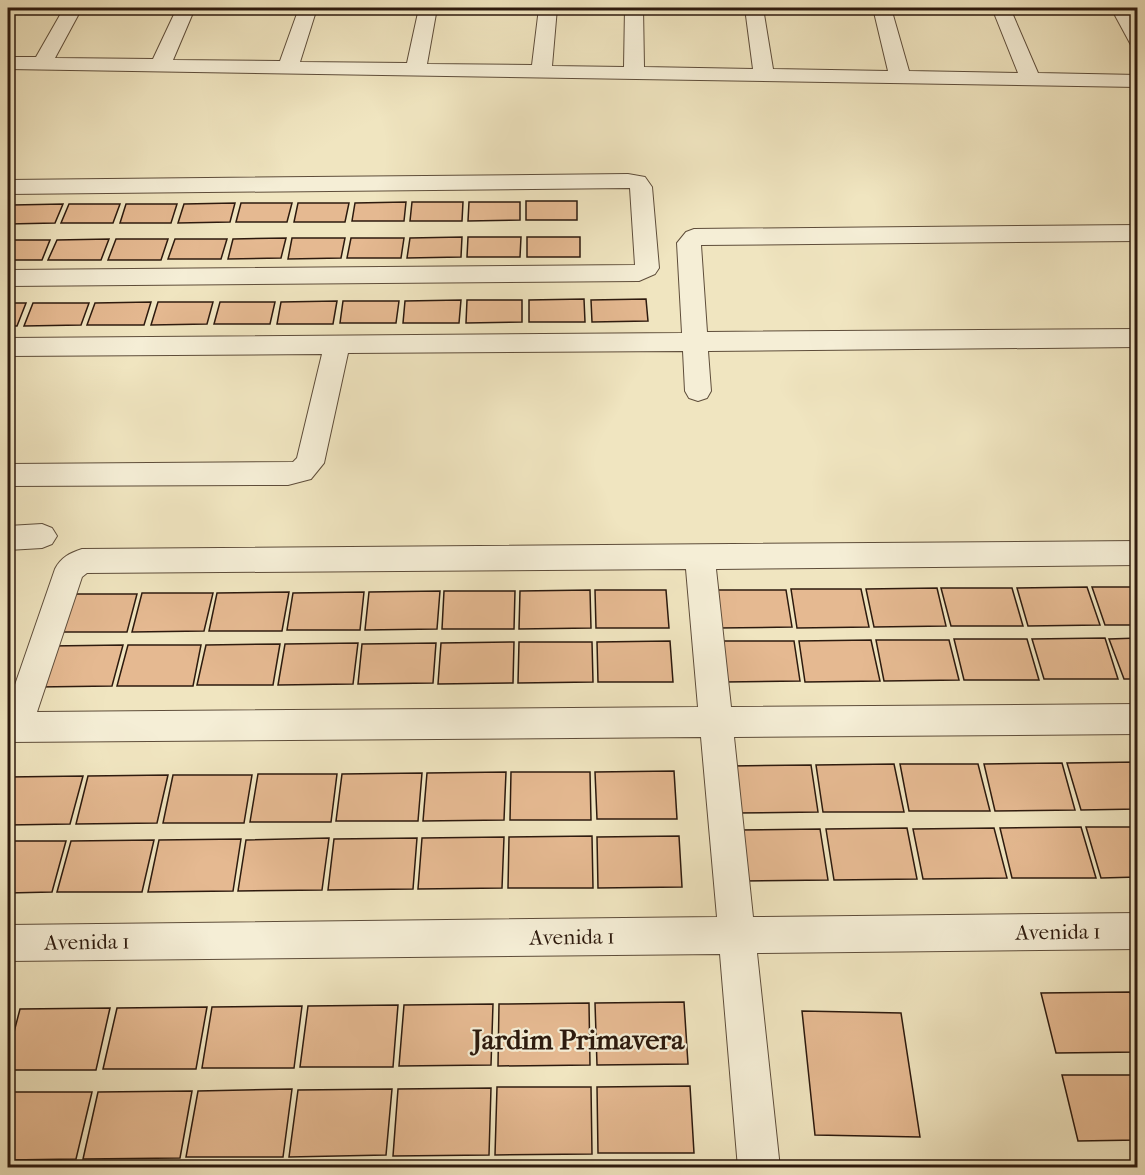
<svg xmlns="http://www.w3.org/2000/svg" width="1145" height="1175" font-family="'IM FELL French Canon',serif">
  <rect width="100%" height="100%" fill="#f0e5c0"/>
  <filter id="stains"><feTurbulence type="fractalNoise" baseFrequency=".00333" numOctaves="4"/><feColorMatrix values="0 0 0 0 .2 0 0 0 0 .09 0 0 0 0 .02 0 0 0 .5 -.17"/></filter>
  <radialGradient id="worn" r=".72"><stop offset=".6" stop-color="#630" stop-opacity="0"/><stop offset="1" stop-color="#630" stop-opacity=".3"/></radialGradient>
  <g fill="#e5b991" stroke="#2d1a0e" stroke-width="1.5">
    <rect x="526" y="201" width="51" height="19"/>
    <path d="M406,202l-2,19h-52l3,-18z"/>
    <path d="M412,202h51l-1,19h-52z"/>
    <path d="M469,202h51v18l-52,1z"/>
    <path d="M235,203l-5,19 -52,1 6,-19z"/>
    <path d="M241,203h51l-5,19h-51z"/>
    <path d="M298,203h51l-4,19h-51z"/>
    <path d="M63,204l-8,19 -47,1v-9l4,-10z"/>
    <path d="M69,204h51l-7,19h-52z"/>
    <path d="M126,204h51l-6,19h-51z"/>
    <path d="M462,237l-1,20 -54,1 3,-20z"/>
    <path d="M468,237h53l-1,20h-53z"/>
    <rect x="527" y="237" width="53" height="20"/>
    <path d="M286,238l-5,20 -53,1 5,-20z"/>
    <path d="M292,238h53l-4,20 -53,1z"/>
    <path d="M351,238h53l-3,20h-54z"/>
    <path d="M109,239l-8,21h-53l9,-20z"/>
    <path d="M116,239h52l-7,21h-53z"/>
    <path d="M175,239h52l-6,20h-53z"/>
    <path d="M8,240h42l-8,20h-34z"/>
    <path d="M584,299l1,23h-56v-22z"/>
    <path d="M646,299l2,22 -56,1 -1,-22z"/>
    <path d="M461,300l-2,23h-56l2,-22z"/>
    <path d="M467,300h55v22l-56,1z"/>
    <path d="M337,301l-4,23h-56l4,-22z"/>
    <path d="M343,301h56l-3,22h-56z"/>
    <path d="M151,302l-7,23h-57l8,-22z"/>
    <path d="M158,302h55l-6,22 -56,1z"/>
    <path d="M220,302h55l-5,22h-56z"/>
    <path d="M8,303h18l-9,23h-9z"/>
    <path d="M33,303h56l-8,22 -57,1z"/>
    <path d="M1087,587l13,38 -72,1 -11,-38z"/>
    <path d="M1092,587h46v38h-33z"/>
    <path d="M937,588l9,38 -72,1 -8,-38z"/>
    <path d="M941,588h71l11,38h-72z"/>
    <path d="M791,589h70l8,38 -72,1z"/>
    <path d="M590,590l1,38 -72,1 1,-38z"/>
    <path d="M595,590h71l3,38h-73z"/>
    <path d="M715,590h71l6,37 -73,1z"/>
    <path d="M440,591l-3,38 -72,1 4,-38z"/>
    <path d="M444,591h71l-1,38h-72z"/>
    <path d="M289,592l-7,39h-73l8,-38z"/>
    <path d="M364,592l-4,38h-73l6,-37z"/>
    <path d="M142,593h71l-9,38 -72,1z"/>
    <path d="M66,594h71l-10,38h-73z"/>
    <path d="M1105,638l13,41h-74l-12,-40z"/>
    <path d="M1138,638v41h-14l-15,-40z"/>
    <path d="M954,639h73l12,41h-75z"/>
    <path d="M871,640l9,41 -75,1 -6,-41z"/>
    <path d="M876,640h73l10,40 -75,1z"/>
    <path d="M670,641l3,41h-75l-1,-40z"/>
    <path d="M721,641h73l6,40 -75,1z"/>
    <path d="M514,642l-1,41 -75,1 3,-41z"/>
    <path d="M519,642h73l1,40 -75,1z"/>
    <path d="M358,643l-5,41 -75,1 7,-41z"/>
    <path d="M436,643l-3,40 -75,1 4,-40z"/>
    <path d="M280,644l-7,41h-76l9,-40z"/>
    <path d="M123,645l-11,41 -75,1 13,-41z"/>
    <path d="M128,645h73l-8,41h-76z"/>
    <path d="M1138,762v47l-57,1 -14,-47z"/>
    <path d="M1062,763l13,47 -80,1 -11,-47z"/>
    <path d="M894,764l10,48h-81l-7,-47z"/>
    <path d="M900,764h78l12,47h-81z"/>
    <path d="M811,765l7,47 -81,1 -5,-47z"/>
    <path d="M674,771l3,48h-80l-2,-47z"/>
    <path d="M506,772l-2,48 -81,1 4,-48z"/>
    <path d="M511,772h79l1,48h-81z"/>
    <path d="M422,773l-4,48h-82l6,-47z"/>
    <path d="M258,774h79l-6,48h-81z"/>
    <path d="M168,775l-11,48 -81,1 12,-48z"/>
    <path d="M173,775h79l-8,48h-81z"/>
    <path d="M83,776l-13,48 -62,1v-48z"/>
    <path d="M1081,827l15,51h-84l-12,-50z"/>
    <path d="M1086,827h52v50l-37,1z"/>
    <path d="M907,828l10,51 -83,1 -8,-51z"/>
    <path d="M994,828l13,50 -84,1 -10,-50z"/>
    <path d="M820,829l8,51 -84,1 -5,-51z"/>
    <path d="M592,836l1,52h-85l1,-51z"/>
    <path d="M679,836l3,51 -84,1 -1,-51z"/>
    <path d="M504,837l-2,51 -84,1 4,-51z"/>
    <path d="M329,838l-7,52 -84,1 8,-51z"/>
    <path d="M417,838l-4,51 -85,1 6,-51z"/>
    <path d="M241,839l-8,52 -85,1 11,-52z"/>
    <path d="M154,840l-12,52h-85l14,-51z"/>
    <path d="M8,841h58l-14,51 -44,1z"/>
    <path d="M1130,992l8,25v35l-82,1 -15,-60z"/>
    <path d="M684,1002l4,62 -91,1 -2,-62z"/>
    <path d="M589,1003l1,62 -92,1 1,-62z"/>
    <path d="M493,1004l-2,61 -92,1 5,-61z"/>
    <path d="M398,1005l-5,62h-93l8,-61z"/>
    <path d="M302,1006l-8,62h-92l10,-61z"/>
    <path d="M207,1007l-11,62h-93l14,-61z"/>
    <path d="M110,1008l-14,62h-88v-15l12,-46z"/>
    <path d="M802,1011l99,2 19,124 -105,-2z"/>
    <path d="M1062,1075h76v65l-60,1z"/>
    <path d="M690,1086l4,67h-96l-1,-66z"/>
    <path d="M497,1087h94l1,67 -97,1z"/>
    <path d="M491,1088l-2,67 -96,1 5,-67z"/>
    <path d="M292,1089l-9,68h-97l12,-66z"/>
    <path d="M392,1089l-6,66 -97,2 9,-67z"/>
    <path d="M192,1091l-12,67 -97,1 15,-67z"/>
    <path d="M8,1092h84l-16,67 -68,1z"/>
  </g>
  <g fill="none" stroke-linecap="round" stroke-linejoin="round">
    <g stroke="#5e4d3a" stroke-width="2">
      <g id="minor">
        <path d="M64,8h18l-27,50 98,1 24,-51h18l-22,52 107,1 19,-53h18l-17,54 107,1 12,-55h18l-10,56 105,1 7,-57h18l-5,58 72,1 1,-59h18l1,59 109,2 -8,-61h18l10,61 115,2 -15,-63h18l18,63 109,2 -26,-65h18l28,65 100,2v12l-1130,-18v-12h28z"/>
        <path d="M1111,8h18l9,15v24l-7,-2z"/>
        <path d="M628,174l17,3 7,10 7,81 -4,6 -16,7 -631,5v-16l627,-5 -5,-77 -622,6v-14z"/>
        <path d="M1138,225v16l-437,4 6,87 431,-3v18l-430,4 3,40 -4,7 -9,3 -9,-3 -4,-7 -2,-40 -335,2 -24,110 -13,16 -23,6 -280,1v-22l285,-2 4,-4 25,-104 -314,2v-18l674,-5 -5,-90 9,-11 8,-3z"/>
        <path d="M42,524l10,4 5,8 -5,8 -10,4 -34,2v-24z"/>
        <path d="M1138,541v24l-422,4 15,138 407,-3v30l-404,3 19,180 385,-4v36l-381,4 23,215h-42l-18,-214 -712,7v-36l709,-8 -16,-180 -693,5v-37l47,-136c6,-12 15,-16 27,-20zM686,569l12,138 -661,5 45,-135 5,-4z"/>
      </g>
    </g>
    <use href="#minor" fill="#f5eed6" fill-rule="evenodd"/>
  </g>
  <g text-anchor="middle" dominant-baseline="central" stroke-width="4.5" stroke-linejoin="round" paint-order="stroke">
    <g font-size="21" fill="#2d1a0e" stroke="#f5eed6">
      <text transform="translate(1058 932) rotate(-1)">Avenida 1</text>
      <text transform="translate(572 937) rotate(-1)">Avenida 1</text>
      <text transform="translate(87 942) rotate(-1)">Avenida 1</text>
    </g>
    <g font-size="28" font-weight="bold" fill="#2d1a0e" stroke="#f5eed6">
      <text x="578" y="1039">Jardim Primavera</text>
    </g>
  </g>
  <rect width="1145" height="1175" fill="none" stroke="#f0e5c0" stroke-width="30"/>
  <rect x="9" y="9" width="1127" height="1157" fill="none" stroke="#2d1a0e" stroke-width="3"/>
  <rect x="15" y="15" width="1115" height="1145" fill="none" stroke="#2d1a0e" stroke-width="1.5"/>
  <rect width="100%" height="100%" filter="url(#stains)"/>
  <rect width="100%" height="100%" fill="url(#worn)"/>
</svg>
